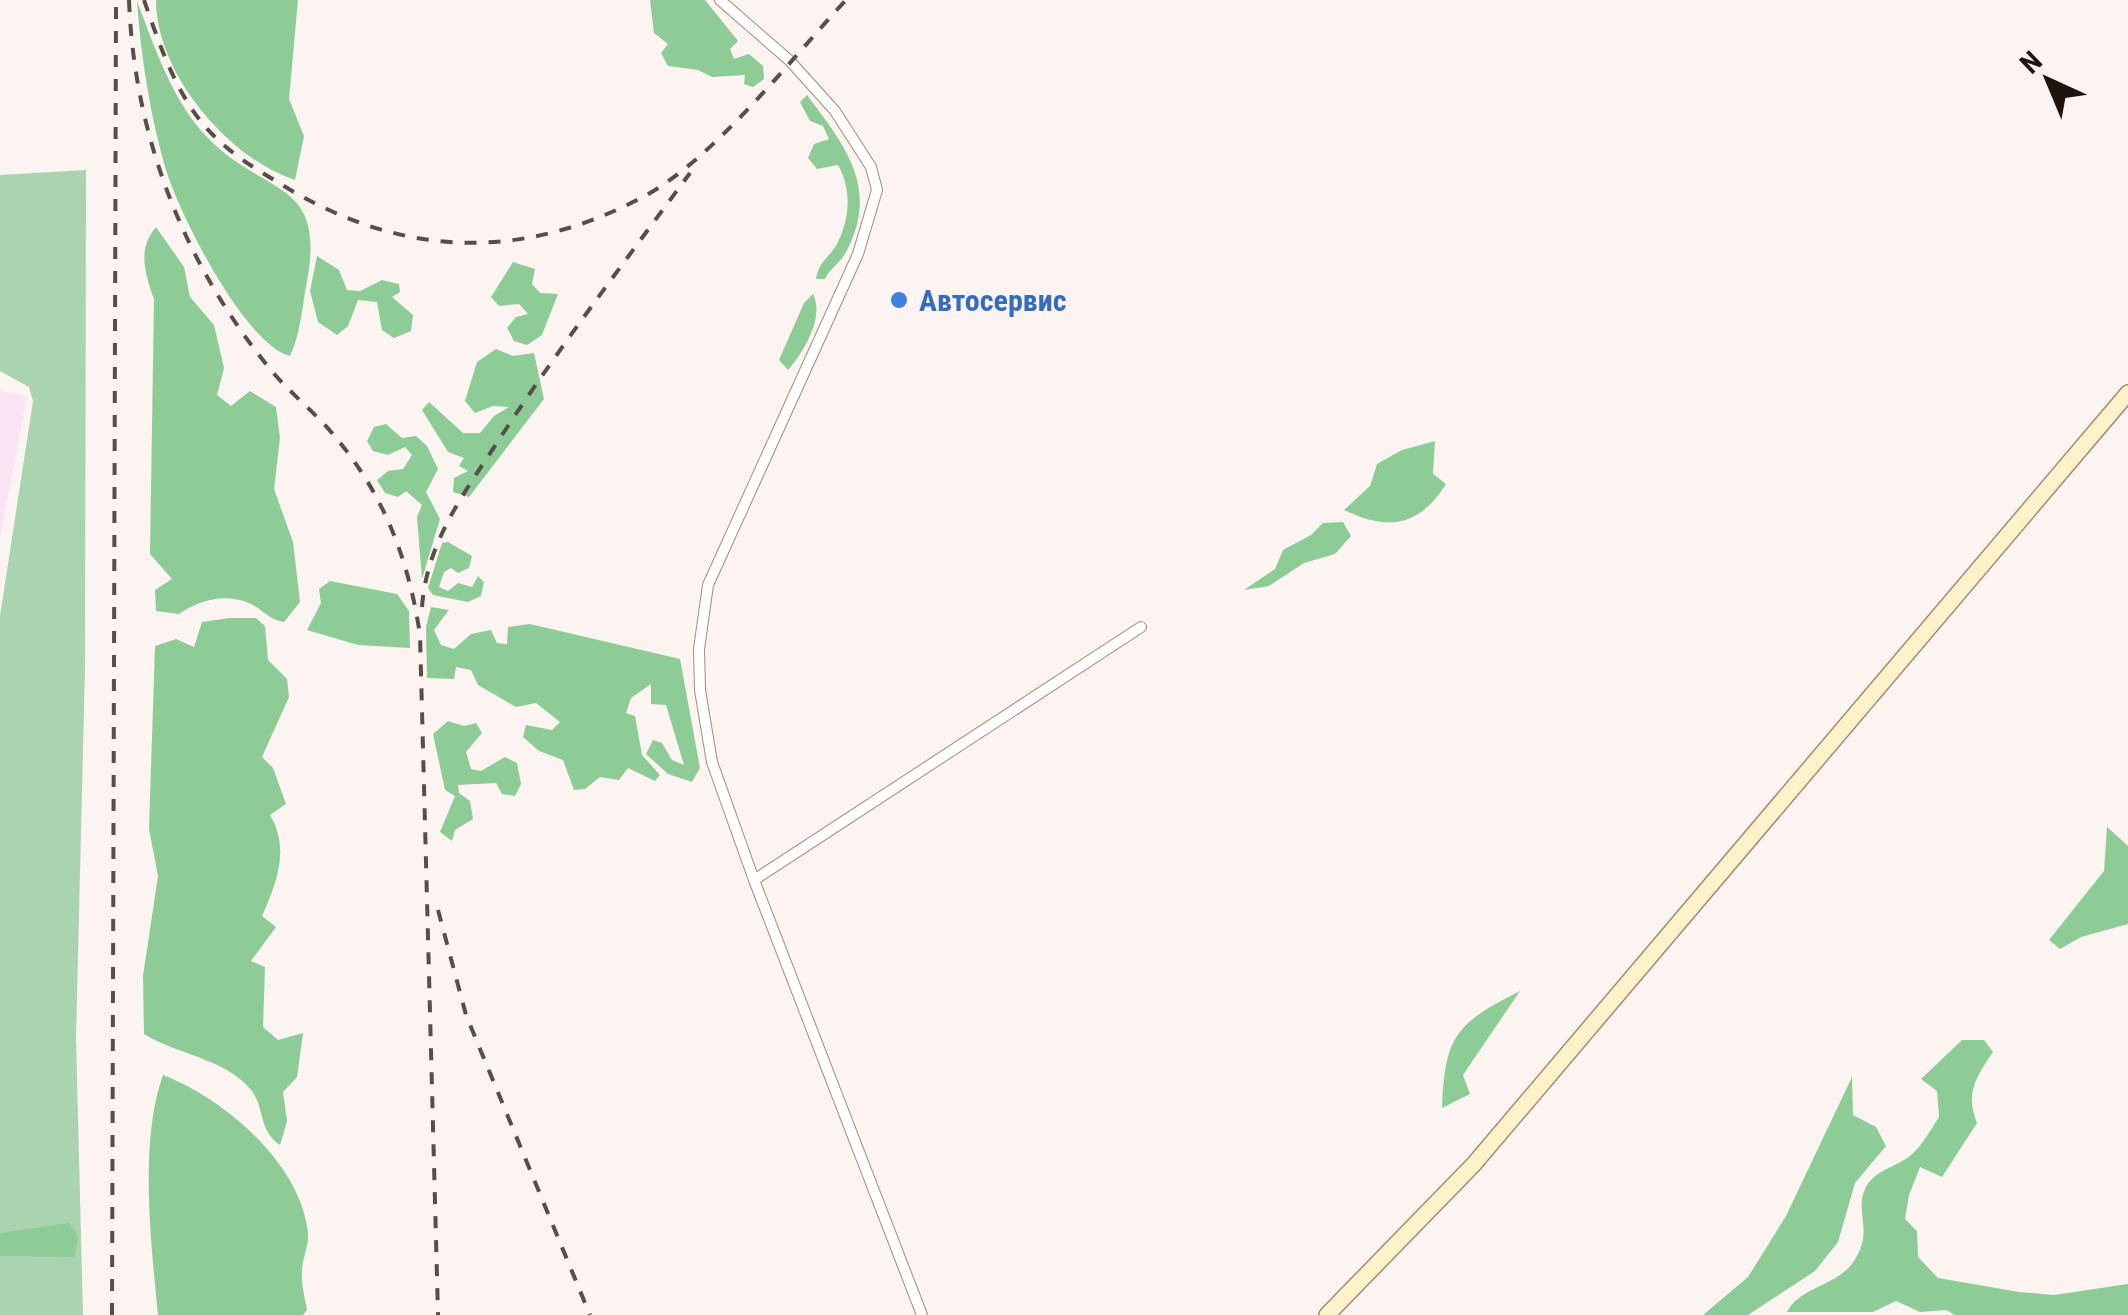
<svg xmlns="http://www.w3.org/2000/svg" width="2128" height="1315" font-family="'Roboto Condensed',sans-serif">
  <rect width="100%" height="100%" fill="#fbf4f0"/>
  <path fill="#fae4f3" d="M0,391l27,5 -27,142z"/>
  <path fill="#aad3b0" d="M86,170l-1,497 -9,371 7,277h-83v-699l33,-215 -4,-14 -29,-16v-196z"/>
  <g fill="#8dcc97">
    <path d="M156,0h142l-9,99 15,37 -9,44c-67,-22 -139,-107 -139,-180z"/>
    <path d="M650,0h55l33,41 -8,8 4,10 15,-5 14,12 1,13 -11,8 -9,-3 1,-9 -33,2 -14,-7 -30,-4 -7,-13 7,-9 -14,-11z"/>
    <path d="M137,1c18,47 35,100 71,137 57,59 118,40 99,143 -5,25 -6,52 -17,75 -45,-12 -107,-136 -122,-180 -17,-54 -27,-119 -31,-175z"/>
    <path d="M807,95c38,51 74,94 38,159 -6,10 -15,14 -20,25h-9c3,-18 13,-21 21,-35 13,-26 15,-54 1,-79l-21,4 -9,-11 6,-14 15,-5 -6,-13 -13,-5 -10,-19z"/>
    <path d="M156,227l28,40 6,30 24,28 10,43 -7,27 14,11 19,-15 26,16 4,31 -6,51 19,53 7,60 -16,20c-17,-3 -21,-13 -35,-19 -25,-10 -49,-3 -70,11l-23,-3 -1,-21 17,-11 -22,-25 4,-255c-9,-25 -17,-50 2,-72z"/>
    <path d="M317,256l22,14 8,20 13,1 22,-11 17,4 1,8 -8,5 21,18 -2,16 -17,7 -12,-8 -5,-28 -19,-2 -10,26 -11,9 -19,-13 -8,-31z"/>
    <path d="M513,262l22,7 -3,15 8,9 18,1 -16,41 -15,10 -13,-4 -7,-13 9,-11 12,-3 -9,-10 -20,2 -8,-9z"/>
    <path d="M813,294c12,23 -10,59 -25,76l-9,-10 25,-57z"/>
    <path d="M496,349l17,7 21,-3 10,46 -75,98 -16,-5 1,-14 14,-7 -9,-5 5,-8 -16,-6 -26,-42 7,-8 34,31h17l14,-17 15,-9 -16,-1 -18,7 -10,-12 12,-39z"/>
    <path d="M386,424l16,14 14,-2 11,10 11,23 -12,23 14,27 -18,60 -5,-62 5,-12 -16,-14 -8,6 -13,-4 -8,-13 11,-9 15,-2 9,-14 -7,-8 -17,8 -15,-4 -6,-10 7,-14z"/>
    <path d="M1435,441l-2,33 13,10c-27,43 -58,47 -102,26l26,-24 7,-22 25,-14z"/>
    <path d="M1343,522l8,14 -16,18 -31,9 -35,23 -25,4 31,-21 8,-19 28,-15 12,-12z"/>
    <path d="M448,542l24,14 -3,12 -11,5 -7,-5 -7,4 -5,15 9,4 10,-8 14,4 6,-11 6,6 -3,14 -13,6 -35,-7 -5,-7 14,-45z"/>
    <path d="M330,581l67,13 12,17 1,37 -52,-3 -51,-15 14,-27 -2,-14z"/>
    <path d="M431,607l18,3 -15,20 7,15 13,4 17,-15 20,-4 6,13 10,1 1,-17 22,-3 150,35 20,109 -8,14 -24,-8 -22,-20 7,-14 9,3 10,17 12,5 -18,-60 -15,-1v-20l-20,14 -5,15 9,3 7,39 18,20 -5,6 -27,-13 -9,12 -19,-3 -15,12 -11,1 -11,-30 -24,-9 -16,-14 3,-12 26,5 8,-8 -24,-19 -20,4 -38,-22 -7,-15 -15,-3 -2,12 -27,-1 -1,-51z"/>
    <path d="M230,618h26l9,8 3,34 19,19 2,18 -27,60 11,11 13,36 -16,11c20,34 7,67 -8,101l14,11 -25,34 14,6 -2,60 15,13 25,-7 -6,44 -14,15 4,29 -7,24c-22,-15 -15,-38 -29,-55 -26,-32 -76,-36 -107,-56l-1,-58 15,-100 -9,-47 6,-183 21,-7 18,8 8,-25z"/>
    <path d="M448,721l16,5 12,-3 6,10 -16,19 5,17 10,2 24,-14 12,6 4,21 -6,12 -13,-2 -6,-11 -38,2 1,8 11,8 3,18 -18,11 -3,11 -12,-9 15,-36 -10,-6 -12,-56z"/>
    <path d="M2107,827l21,19v78l-47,13 -21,12 -11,-9 55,-69z"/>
    <path d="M1520,991l-57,84 7,19 -28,14c3,-72 13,-84 78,-117z"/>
    <path d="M1962,1040h22l9,12c-17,25 -28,41 -16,71l-35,54 -22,-10 -11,28 -4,24 12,12 1,26 20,21 81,14 35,3 74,-11v31h-173l-9,-5 -26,2 -24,-11 -23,11h-86c12,-25 51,-26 67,-51 21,-31 -1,-50 12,-74 10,-18 31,-20 45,-32 11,-9 20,-26 28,-38l-2,-26 -16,-12z"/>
    <path d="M163,1075c62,24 138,89 145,158 1,13 -6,26 -6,38 -1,13 3,27 5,39l-4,5h-145c-7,-71 -19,-174 5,-240z"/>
    <path d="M1852,1077l1,38 23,12 10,19 -31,37 -17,59 -23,29 -67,44h-45l45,-38 38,-61z"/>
    <path d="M69,1223l9,13 -3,21 -75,-1v-23z"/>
  </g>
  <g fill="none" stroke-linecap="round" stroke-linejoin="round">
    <g stroke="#a78977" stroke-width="12">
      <g id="street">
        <path d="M720,0l70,61 45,50 36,56 6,23 -19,64 -150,331 -9,64 1,41 12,72 42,118 168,435"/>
        <path d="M754,880l387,-253"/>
      </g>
    </g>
    <g stroke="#a78977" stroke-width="18">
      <path id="secondary" d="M1327,1315l147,-151 654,-771"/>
    </g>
    <use href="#street" stroke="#fff" stroke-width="10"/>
    <use href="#secondary" stroke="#fdf2c9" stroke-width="15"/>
    <g stroke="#584e47" stroke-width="4" stroke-dasharray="12 12" stroke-linecap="butt">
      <path d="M129,0c5,134 53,259 137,364 17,22 39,40 58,60 56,61 84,130 96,211l18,680"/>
      <path d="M144,0c16,46 33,98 68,134 19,20 44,35 67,49 117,73 237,80 360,16 72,-36 151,-139 207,-199"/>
      <path d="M422,607c5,-68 45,-117 80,-172 59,-90 124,-175 188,-262"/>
      <path d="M438,910l28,105 124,300"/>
      <path d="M112,1315l4,-1310"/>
    </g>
  </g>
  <circle fill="#3f7fe0" stroke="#fbf4f0" stroke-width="4" cx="899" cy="300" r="10"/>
  <g text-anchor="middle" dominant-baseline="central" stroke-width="10" stroke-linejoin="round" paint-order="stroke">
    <g font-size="30" font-weight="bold" fill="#366cbe" stroke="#fbf4f0" text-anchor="start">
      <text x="919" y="300">Автосервис</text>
    </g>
  </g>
  <g transform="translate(2048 80) rotate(316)" stroke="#fbf4f0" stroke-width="8" paint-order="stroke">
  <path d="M0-8L18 38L0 25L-18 38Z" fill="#1f140d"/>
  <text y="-15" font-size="28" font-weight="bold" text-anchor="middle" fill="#1f140d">N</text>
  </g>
</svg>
